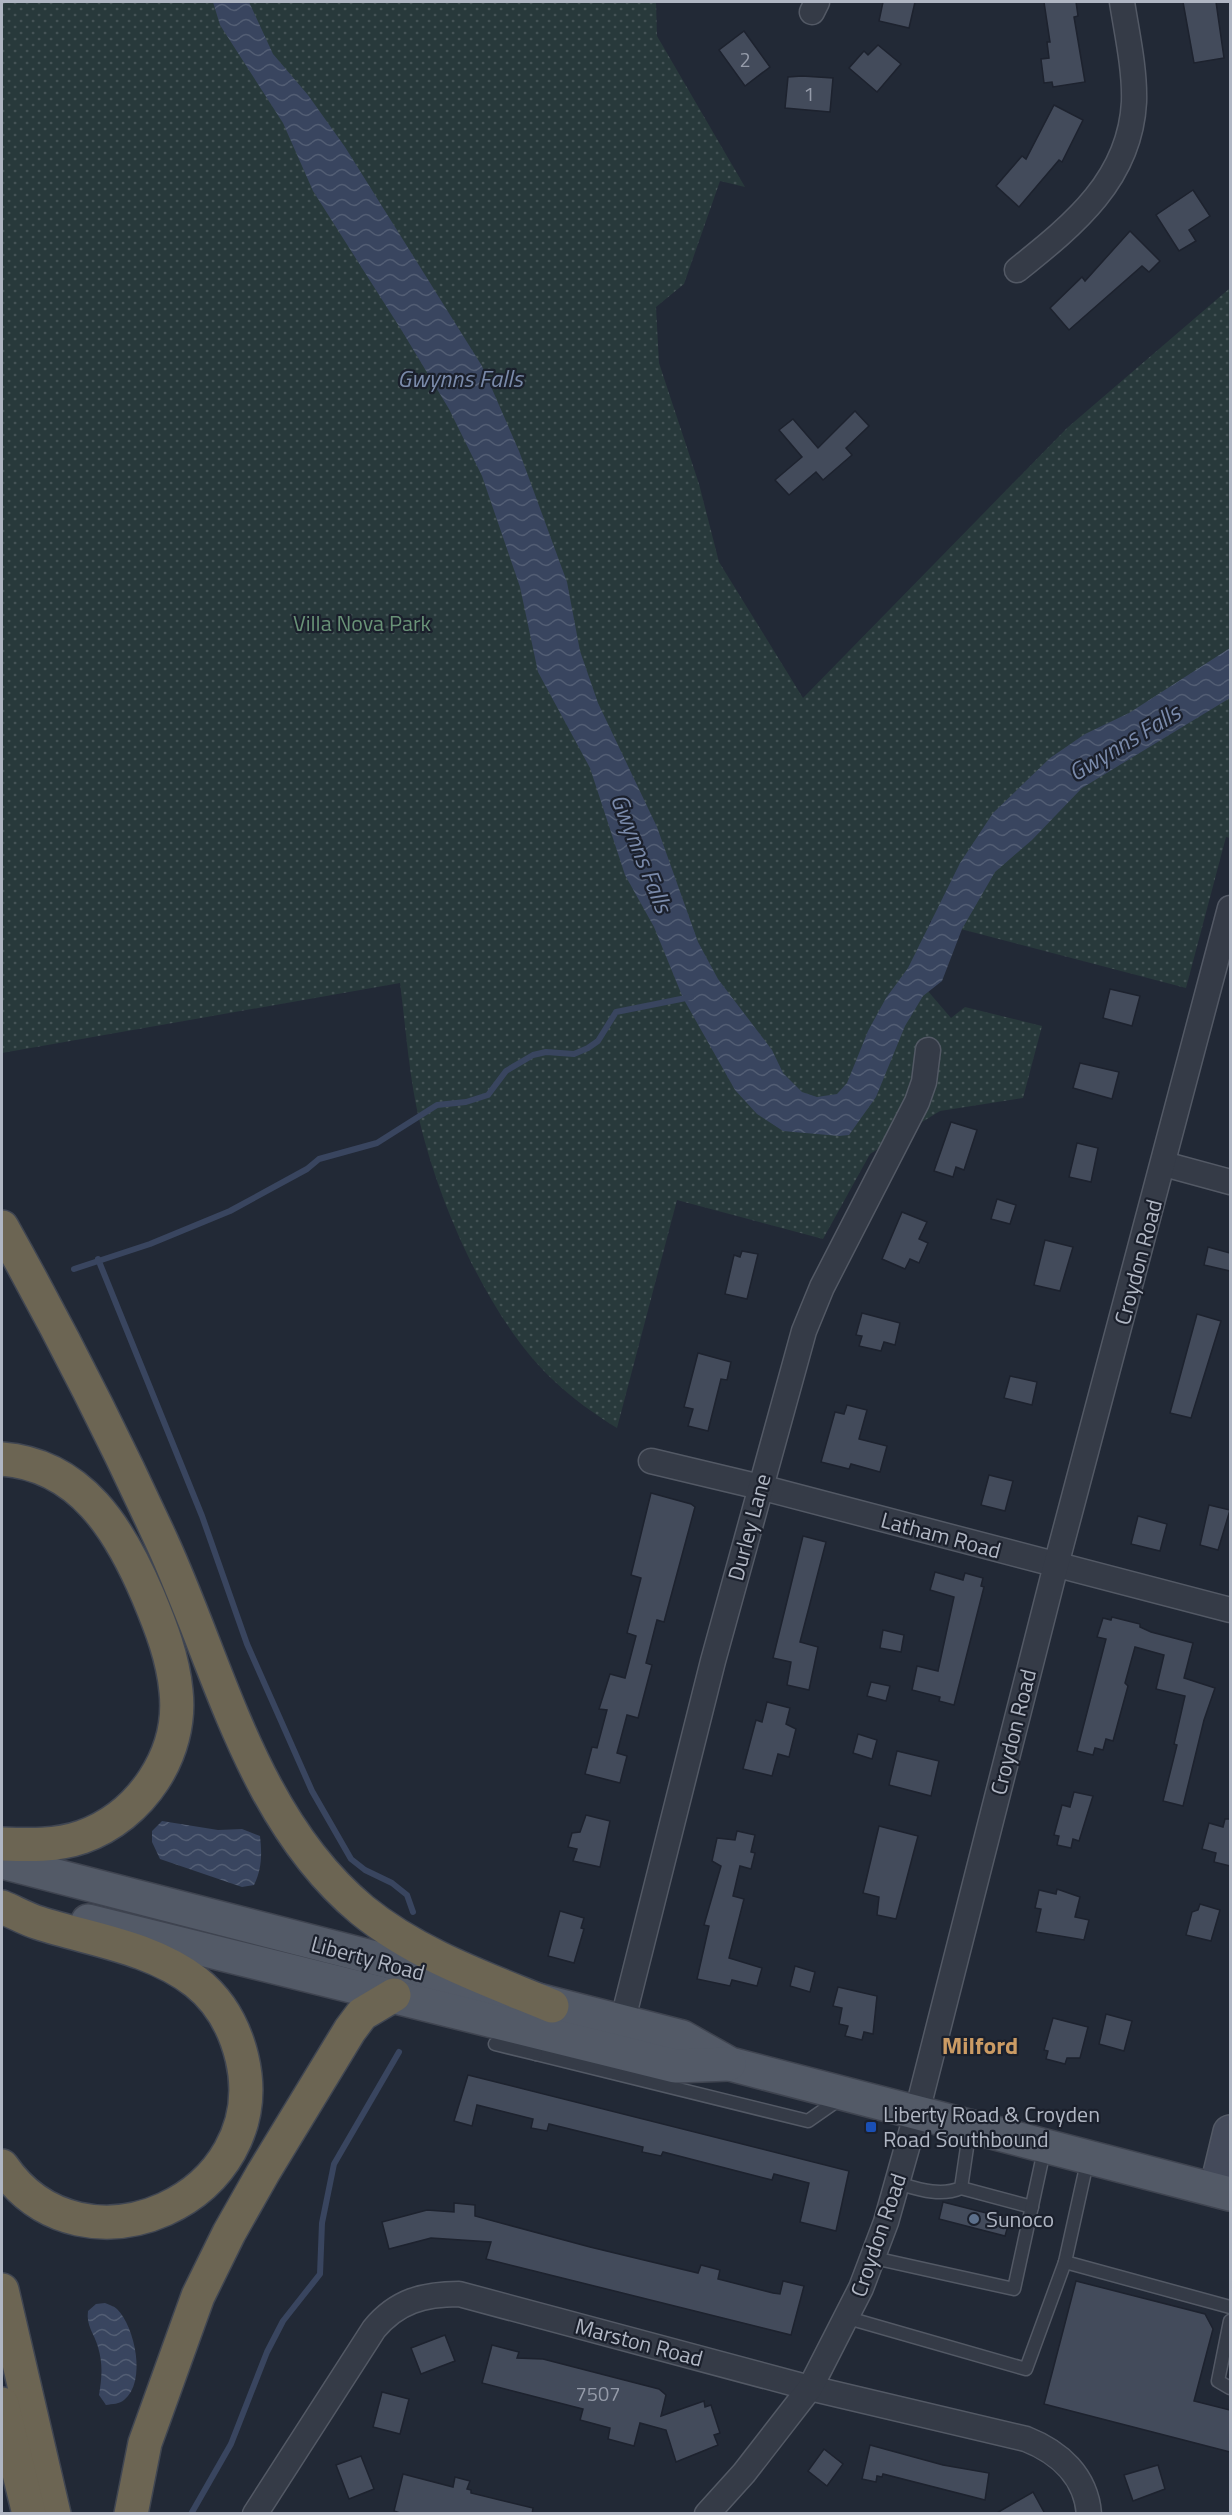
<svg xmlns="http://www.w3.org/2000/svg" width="1232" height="2515" font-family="'Titillium Web',sans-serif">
  <defs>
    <pattern id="park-dots" width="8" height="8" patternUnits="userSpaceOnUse" patternTransform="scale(1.5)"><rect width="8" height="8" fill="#28393b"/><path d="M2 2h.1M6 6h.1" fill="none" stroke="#455356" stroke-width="1.8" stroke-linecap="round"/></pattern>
    <pattern id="water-waves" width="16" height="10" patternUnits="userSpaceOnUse" patternTransform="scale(1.5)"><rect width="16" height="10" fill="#39455f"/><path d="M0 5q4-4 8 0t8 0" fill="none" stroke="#535e74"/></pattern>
  </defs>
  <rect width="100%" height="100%" fill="#222936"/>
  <path fill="url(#park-dots)" d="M2,2h654l1,34 88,151 -25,-6 -36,103 -28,23 3,56 40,121 20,78 84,136 264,-270 163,-140v550l-4,-1 -40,151 -256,-67 -3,69 24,28 14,-11 77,19 -19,72 -83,13 -70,43 -47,85 -146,-39 -60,228c-23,-14 -45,-30 -65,-49 -63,-60 -112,-173 -132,-256 -11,-45 -14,-94 -20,-140l-398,70z"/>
  <g fill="url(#water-waves)">
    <path d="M213,2h36l24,52 35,41 37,52 137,219 37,85 48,131 13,69 18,52 59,124 41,115 20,37 54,71 11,23 19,19 15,5 20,-3 10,-11 21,-52 18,-33 22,-30 52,-105 33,-50 57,-55 35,-24 44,-21 101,-65v50l-148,90 -50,52 -37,32 -33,57 -20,52 -19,15 -18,30 -29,71 -27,38 -10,1 -56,-5 -26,-17 -22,-24 -52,-92 -29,-71 -29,-52 -35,-107 -52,-96 -18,-85 -38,-111 -33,-67 -47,-78 -89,-140 -30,-68 -63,-98z"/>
    <path d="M162,1821l56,9 24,-1 18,7c2,17 2,33 -6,49l-12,2 -82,-28 -8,-17v-11z"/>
    <path d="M105,2303c4,2 9,3 12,6 18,18 30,73 7,91 -4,4 -12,4 -18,5l-7,-10c3,-17 4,-31 -1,-48 -4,-14 -12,-21 -10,-36l8,-7z"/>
  </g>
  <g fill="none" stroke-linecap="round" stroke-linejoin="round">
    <g stroke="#39455f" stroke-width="6">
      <path d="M98,1259l104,257 45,128 65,147 39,68 14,11 27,13 15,12 6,17"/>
      <path d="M74,1269l76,-25 80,-33 77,-42 12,-10 58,-16 60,-38 29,-3 22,-7 18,-24 27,-16 13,-3 28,2 14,-6 10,-7 18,-29 75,-15"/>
      <path d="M191,2514l40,-70 36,-92 16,-31 37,-47 2,-51 12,-59 65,-112"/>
    </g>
  </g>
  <g fill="#434b5b" stroke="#1d222e" stroke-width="1.5">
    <path d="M883,2h32l-6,26 -30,-7z"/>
    <path d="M1044,2h32l2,14 -4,1 11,65 -32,5 -1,-5 -8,1 -3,-24 8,-1 -2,-16h3z"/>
    <path d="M1183,2h33l8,56 -30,5z"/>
    <path d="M744,31l26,36 -25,19 -26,-36z"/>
    <path d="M878,45l23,19 -24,28 -28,-24 15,-17 4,4z"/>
    <path d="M802,76l31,2 -3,34 -45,-4 3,-31z"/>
    <path d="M1054,105l29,15 -21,42 -3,-2 -40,47 -23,-21 26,-30 4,3z"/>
    <path d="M1193,190l17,26 -21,14 7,11 -17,10 -23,-36z"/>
    <path d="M1130,231l30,30 -11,11 -7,-6 -73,64 -19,-22 32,-31 3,4z"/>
    <path d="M855,411l14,15 -23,22 6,7 -29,25 -7,-8 -27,23 -14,-15 27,-23 -23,-27 14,-11 25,29z"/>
    <path d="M1110,989l30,7 -8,30 -29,-8z"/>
    <path d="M1080,1063l39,9 -7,27 -39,-11z"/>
    <path d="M951,1122l26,8 -13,40 -8,-3 -3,10 -19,-6z"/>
    <path d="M1077,1143l21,5 -7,34 -22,-5z"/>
    <path d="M997,1199l19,6 -6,19 -19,-5z"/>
    <path d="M902,1212l25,10 -8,17 9,4 -9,20 -9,-4 -5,10 -23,-10z"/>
    <path d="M1045,1240l28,7 -13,44 -26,-6z"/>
    <path d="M1208,1247l22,6v18l-26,-6z"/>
    <path d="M742,1251l16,3 -11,45 -22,-5 9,-39 6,2z"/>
    <path d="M862,1313l38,10 -5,22 -11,-3 -3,9 -22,-5 3,-10 -6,-1z"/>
    <path d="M1197,1314l24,7 -30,97 -21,-5z"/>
    <path d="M698,1353l33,9 -4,18 -6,-1 -13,52 -20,-5 5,-17 -9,-2z"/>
    <path d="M1010,1376l27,6 -5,23 -28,-7z"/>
    <path d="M847,1405l20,5 -8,29 28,7 -7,26 -29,-8 -2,5 -28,-7 14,-50 9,2z"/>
    <path d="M989,1475l24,6 -8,30 -24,-6z"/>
    <path d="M651,1493l40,11 4,3 -31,115 -7,-2 -11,43 6,2 -14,53 -11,-3 -10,38 10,3 -7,27 -35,-9 7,-27 5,1 10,-38 -8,-1 11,-35 15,4 11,-42 -9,-3 14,-55 -10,-3z"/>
    <path d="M1209,1505l21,5 -12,40 -18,-5z"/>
    <path d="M1138,1516l29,8 -7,27 -29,-7z"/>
    <path d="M803,1536l23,6 -26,100 18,5 -9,43 -22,-5 4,-23 -18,-4z"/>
    <path d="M935,1572l28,8 2,-7 18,5 -2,8 3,1 -30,118 -15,-4 1,-4 -28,-7 5,-24 21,5 16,-74 -24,-7z"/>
    <path d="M1112,1617l28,7v3l11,5 42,11 -9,35 31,10 -11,32 -21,86 -20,-5 14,-56 -3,-1 11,-48 -29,-7 8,-34 -29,-8 -10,36 3,3 -15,55 -7,-2 -3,11 -8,-2 -2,7 -16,-4 29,-112 -9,-2 6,-19 8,2z"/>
    <path d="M883,1630l21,5 -3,17 -21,-4z"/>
    <path d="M871,1682l19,4 -4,15 -19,-5z"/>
    <path d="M767,1702l23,6 -4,16 10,5 -7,28 -11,-3 -6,22 -29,-7 13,-49 6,2z"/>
    <path d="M858,1734l19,6 -5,19 -19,-6z"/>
    <path d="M897,1751l42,10 -8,35 -42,-11z"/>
    <path d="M1074,1792l19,4 -14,45 -6,-2 -2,9 -14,-3 2,-9 -5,-1 8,-30 8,2z"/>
    <path d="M586,1815l24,6 -10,46 -27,-6 4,-12 -9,-2 4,-14 8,-1z"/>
    <path d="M1225,1819h5v47l-16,-4 2,-9 -14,-4 7,-26 14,4z"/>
    <path d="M879,1826l39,10 -22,83 -19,-4 2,-18 -16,-4z"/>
    <path d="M737,1831l18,4 -4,17 4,1 -4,16 -11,-3 -7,30 11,3 -15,59 33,10 -5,18 -25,-6 -2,6 -33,-7 12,-53 -5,-1 17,-59 -9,-5 5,-23 18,2z"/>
    <path d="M1057,1889l23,8 -5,20 14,3 -5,20 -48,-8 5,-23 -6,-1 4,-18 17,4z"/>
    <path d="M1200,1904l20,6 -9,31 -25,-6 6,-23 6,-2z"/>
    <path d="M560,1911l24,7 -3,10 3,1 -10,34 -26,-7z"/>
    <path d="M795,1966l20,6 -5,20 -20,-6z"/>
    <path d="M838,1987l39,9 -4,38 -9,-2 -2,8 -17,-4 3,-10 -9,-2 3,-16 -9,-2z"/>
    <path d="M1106,2014l26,7 -8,30 -25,-7z"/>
    <path d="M1053,2018l35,9 -8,31h-13l-2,6 -19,-5 2,-8 -4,-1z"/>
    <path d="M468,2075l381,96 -13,60 -36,-9 9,-39 -35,-9 -2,6 -109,-28 -2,4 -19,-4 1,-5 -94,-23 -2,7 -16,-3 2,-9 -56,-14 -5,21 -18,-5z"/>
    <path d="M943,2202l67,17 -5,17 -66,-17z"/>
    <path d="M454,2203l21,2v11l115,31 108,26 3,-8 19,5 -2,9 55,14 7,1 3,-13 21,5 -13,49 -305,-76 5,-17 -60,-4 -42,11 -7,-27 45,-12 27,2z"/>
    <path d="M1076,2281l129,33 8,15 -19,72 36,9v42l-186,-48z"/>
    <path d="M445,2335l10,26 -34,13 -10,-26z"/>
    <path d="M492,2345l27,7 -2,6 26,1 116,30 7,6 -5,21 43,-15 1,6 6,-2 9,28 -6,2 4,10 -42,17 -10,-32 -26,-7 -6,23 -26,-7 2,-11 -30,-8 3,-11 -101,-26z"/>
    <path d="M382,2392l27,7 -9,35 -27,-7z"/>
    <path d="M870,2445l73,20 46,8 -4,27 -102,-26 -1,3 -5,-1 -1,6 -14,-3z"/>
    <path d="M824,2449l19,15 -16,22 -19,-15z"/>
    <path d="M361,2456l13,33 -25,10 -13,-34z"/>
    <path d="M1158,2465l7,24 -32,12 -9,-26z"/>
    <path d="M403,2474l50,13 2,-10 15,4 -3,8 4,1v3l62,15 -1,6h-129l-9,-3z"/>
    <path d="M1033,2492l12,22h-50z"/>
  </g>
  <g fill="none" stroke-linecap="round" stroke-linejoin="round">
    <g stroke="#535965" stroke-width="15">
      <g id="lane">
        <path d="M524,2035l12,19 272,67 33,-23"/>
        <path d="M495,2044l41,10"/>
        <path d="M897,2183c21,6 43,14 64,5l9,-61"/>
        <path d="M961,2188l71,19"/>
        <path d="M874,2258l140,31 31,-143"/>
        <path d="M1065,2262l165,45"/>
        <path d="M848,2318l178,51 39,-107 23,-104"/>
        <path d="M1230,2321l-12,60 12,7"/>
      </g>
    </g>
    <g stroke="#535965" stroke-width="27">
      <g id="street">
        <path d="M812,12l5,-10"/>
        <path d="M1017,270c56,-45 113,-90 117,-168 1,-33 -7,-68 -12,-100"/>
        <path d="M1164,1164l66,18"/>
        <path d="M651,1461l109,26 470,123"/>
        <path d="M622,2023l91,-362 91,-330 18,-44 95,-185 7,-20 4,-32"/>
        <path d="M255,2514l119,-185c23,-28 50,-35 85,-35l351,94 216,51c33,13 60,37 63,75"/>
        <path d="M707,2514l37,-41 66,-85 51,-100 25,-66 31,-110 139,-547 174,-657"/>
      </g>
    </g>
    <g stroke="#535965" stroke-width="36">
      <path id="secondary" d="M1216,2190l14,-58"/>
    </g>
    <g stroke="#3f4450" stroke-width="36">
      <g id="primary">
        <path d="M2,1862l680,175 48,27 500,130"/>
        <path d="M88,1921l587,145 54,-2"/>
      </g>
    </g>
    <g stroke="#404652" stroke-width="36">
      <g id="highway">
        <path d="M2,1227c57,102 111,208 160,315 57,124 90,277 200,368 55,45 125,69 190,96"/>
        <path d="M2,1459c79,6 118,71 146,137 13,31 25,62 28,95 7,63 -35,125 -94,146 -26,9 -53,8 -80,7"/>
        <path d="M2,1907c12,5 24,12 37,16 53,17 112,24 157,59 24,19 39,47 46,76 33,140 -159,227 -240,108"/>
        <path d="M2,2290l52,224"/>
        <path d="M2,2404l27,110"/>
        <path d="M131,2514l14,-71 53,-147 31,-63 34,-60 87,-143 12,-16 32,-19"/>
      </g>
    </g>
    <use href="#lane" stroke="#353b47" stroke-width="12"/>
    <use href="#street" stroke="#353b47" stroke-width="24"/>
    <use href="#secondary" stroke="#444a5a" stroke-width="33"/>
    <use href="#primary" stroke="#535a67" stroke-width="33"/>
    <use href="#highway" stroke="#6c6553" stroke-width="33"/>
  </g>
  <rect fill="#1a4fb4" stroke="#1b202c" stroke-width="2" x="865" y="2121" width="12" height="12" rx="3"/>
  <circle fill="#5c6f8a" stroke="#1b202c" stroke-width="2" cx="974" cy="2219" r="6"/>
  <g text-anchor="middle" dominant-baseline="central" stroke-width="4.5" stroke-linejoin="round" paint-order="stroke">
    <g font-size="20" fill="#959ba9">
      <text x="745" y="59">2</text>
      <text x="809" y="93">1</text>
      <text x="598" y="2393">7507</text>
    </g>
    <g font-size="22" fill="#699277" stroke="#1b202c">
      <text x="362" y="623">Villa Nova Park</text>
    </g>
    <g font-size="22" fill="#b0b6c3" stroke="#1b202c">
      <text transform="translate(1138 1262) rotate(-75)">Croydon Road</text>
      <text transform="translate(749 1527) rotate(-75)">Durley Lane</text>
      <text transform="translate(941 1535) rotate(15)">Latham Road</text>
      <text transform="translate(1013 1732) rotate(-76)">Croydon Road</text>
      <text transform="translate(368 1958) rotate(15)">Liberty Road</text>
      <text transform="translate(878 2235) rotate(-71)">Croydon Road</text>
      <text transform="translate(639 2342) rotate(15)">Marston Road</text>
    </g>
    <g font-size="22" fill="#b0b6c3" stroke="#1b202c" text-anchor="start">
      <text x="883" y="2114">Liberty Road &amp; Croyden<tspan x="883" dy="25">Road Southbound</tspan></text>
      <text x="986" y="2219">Sunoco</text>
    </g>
    <g font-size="24" font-style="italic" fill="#7a8aaa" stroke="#1b202c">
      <text x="460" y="378">Gwynns Falls</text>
      <text transform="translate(1124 742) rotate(-31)">Gwynns Falls</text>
      <text transform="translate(642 853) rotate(68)">Gwynns Falls</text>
    </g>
    <g font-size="24" font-weight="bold" fill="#cb9b64" stroke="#1b202c">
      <text x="980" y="2045">Milford</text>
    </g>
  </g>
  <rect width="1232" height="2515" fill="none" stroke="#b0b6c3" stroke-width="6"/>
</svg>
